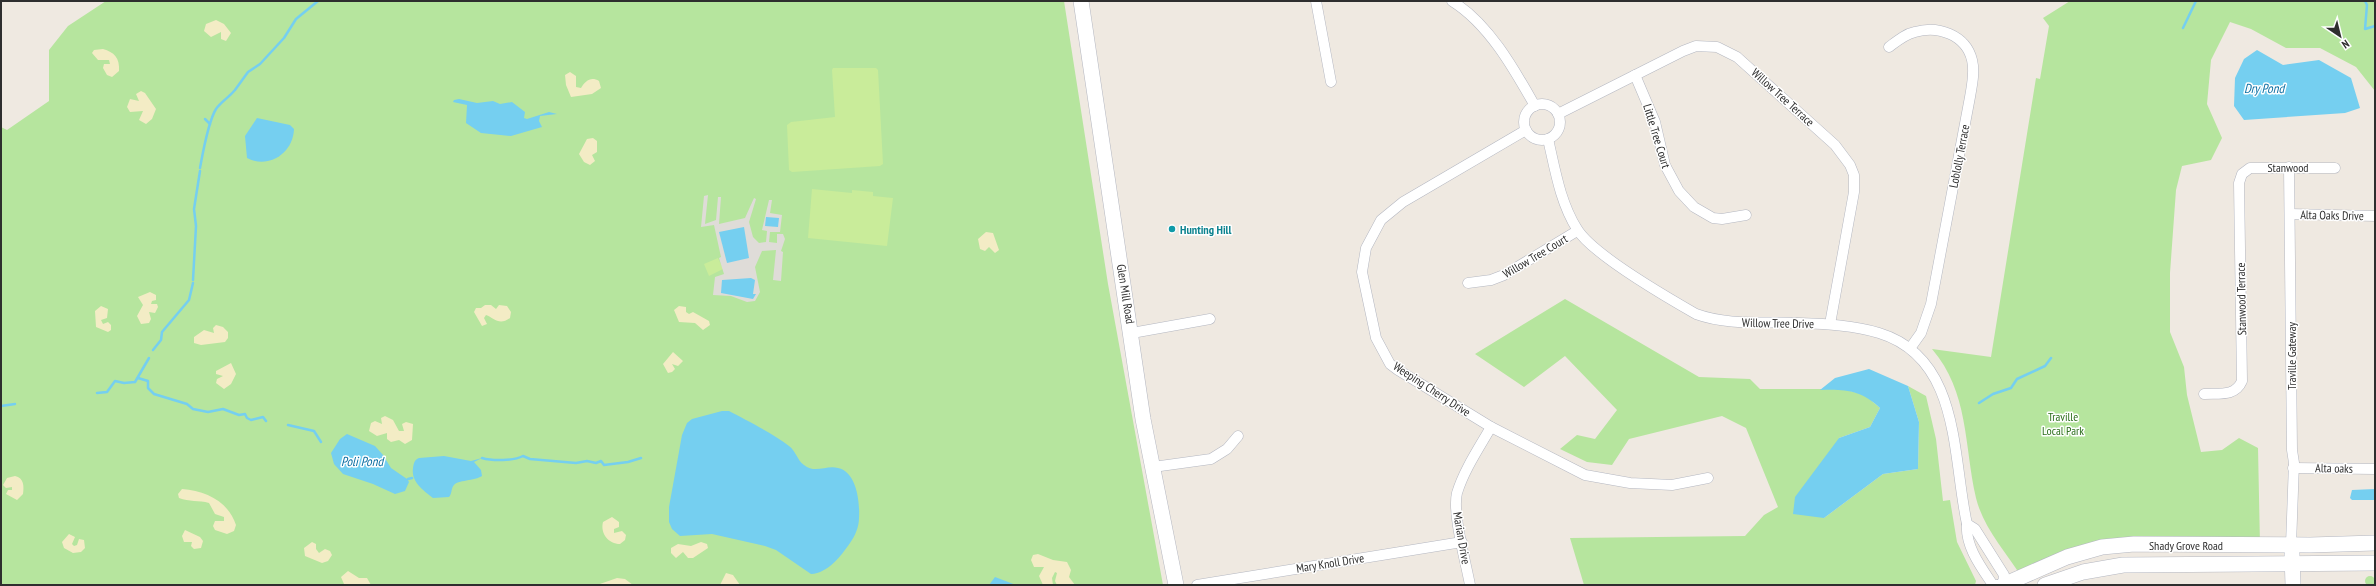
<svg xmlns="http://www.w3.org/2000/svg" width="2376" height="586" font-family="'PT Sans Narrow',sans-serif">
  <rect width="100%" height="100%" fill="#efe9e1"/>
  <g fill="#b6e59e">
    <path d="M106,1h958l44,283 55,301h-1162v-458l6,3 42,-29v-51l19,-24z"/>
    <path d="M2070,1h305v90l-19,-24 -36,-19h-34l-35,-19 -21,-7 -19,38 -4,44 15,34 -11,22 -29,6 -6,24 -6,83v59l14,35 3,28 14,57 21,-2 17,-12 19,10 2,97 -126,-1 -113,32c-16,-25 -38,-49 -45,-78 -12,-53 -7,-106 -44,-149l59,8 45,-279 4,1 9,-53 -6,-8z"/>
    <path d="M1565,299l134,78 51,2 10,10h83l22,6 15,13 -10,19 -31,11 -15,80 59,-44 35,-5 1,-47 -11,-36 18,10 10,43 7,62 7,-1 7,42 19,39 -1,4h-391l-14,-47 175,-2 19,-21 14,-8 -32,-79 -24,-12 -93,23 -17,26 -25,-3 -27,-13 17,-14 18,4 22,-29 -52,-54 -41,31 -49,-33z"/>
    <circle cx="2370" cy="581" r="5"/>
  </g>
  <g fill="#f3ecc5">
    <path d="M216,20l8,4 7,9 -5,8 -5,-2v-7l-10,5 -7,-6 2,-7z"/>
    <path d="M103,49c11,3 17,9 16,22l-7,6 -5,-2 -4,-7 1,-4h6l-1,-4h-11l-6,-7 2,-3z"/>
    <path d="M570,72l6,4v11l5,1c4,-7 10,-12 18,-7l2,7 -9,6 -21,3 -5,-12 -1,-10z"/>
    <path d="M141,91l4,2 11,16 -4,10 -6,5 -7,-4 4,-9 -13,1 -3,-5 3,-8 9,2 -3,-7z"/>
    <path d="M593,138l4,3v11l-5,3 3,6 -5,4 -6,-3 -5,-8 8,-15z"/>
    <path d="M986,232l7,1 6,17 -4,3 -6,-6 -4,4 -5,-2 -2,-10z"/>
    <path d="M150,292l6,3v5l-4,1 -1,3h6l1,3 -3,6 -6,-1 2,7 -2,4 -8,1 -4,-8 6,-11 -5,-8z"/>
    <path d="M485,305h6l5,4 3,-4 8,1 4,6 -1,6c-11,8 -16,0 -24,-3l-2,3 3,6 -5,2 -8,-14 2,-4h5z"/>
    <path d="M101,306l7,3 -1,9 -6,2 2,4 5,-2 3,3v5l-3,2 -12,-5 -1,-16z"/>
    <path d="M679,306l7,1v5l3,2 4,-2 16,9 1,4 -7,5 -8,-7 -16,-1 -5,-12z"/>
    <path d="M216,325l7,2 5,5v6l-3,4 -24,3 -7,-2v-6l10,-7 10,3 -1,-5z"/>
    <path d="M673,352l10,9 -5,5 -6,-2 3,5 -3,3 -4,1 -5,-9z"/>
    <path d="M231,363l5,11 -5,10 -7,5 -8,-6 1,-4 6,-3 -7,-2v-3z"/>
    <path d="M385,416l8,4 6,11h5l-2,-7 4,-2 7,2 -1,16 -7,4 -6,-4 -8,2 -4,-3v-6l-10,3 -8,-5 2,-8 4,-2 7,3 -1,-6z"/>
    <path d="M15,476c9,2 9,10 8,18l-6,6 -11,-6 2,-4h4v-3l-6,1 -3,-3 4,-7z"/>
    <path d="M182,489c24,2 46,12 54,36l-2,6 -7,3 -12,-4 -2,-4 2,-5h9v-4l-9,-3 -6,-11c-10,-3 -20,-1 -30,-5l-1,-4z"/>
    <path d="M612,517l7,5v5l-5,2v4l8,-2 4,4 -1,5 -5,4c-11,0 -20,-10 -17,-22z"/>
    <path d="M185,530l15,7 3,4 -2,7 -7,1 -3,-3 1,-4h-8l-2,-6z"/>
    <path d="M69,534l6,3 -3,7 2,2 3,-1 2,-6 5,1 1,8 -4,4 -8,1 -9,-5 -2,-6z"/>
    <path d="M312,542l4,2v5l3,4 6,-4 5,2 2,4 -4,6 -6,2 -17,-7 -1,-8z"/>
    <path d="M701,542l6,2 1,4 -15,10h-5l-5,-6 -7,6 -5,-5v-5l7,-4 13,2z"/>
    <path d="M1038,554l15,6 14,2 4,8 -2,7 6,8h-18l-2,-4 2,-8 -2,-1 -3,6 1,7h-10l-4,-9 5,-9h-10l-3,-7 2,-5z"/>
    <path d="M348,571l11,7h8l4,7 -27,-1 -3,-7z"/>
    <path d="M726,573l7,2 7,10h-20z"/>
    <path d="M617,578l8,1 8,6h-36z"/>
  </g>
  <g fill="#c9ec9a">
    <path d="M833,68h43l2,2 5,94 -3,2 -88,6 -3,-2 -2,-45 4,-3 44,-5 -3,-47z"/>
    <path d="M812,189l40,4v-3l21,2v4l20,2 -6,48 -79,-8z"/>
    <path d="M718,258l5,11 -14,7 -5,-12z"/>
  </g>
  <path fill="#dfdcd8" d="M708,195l-3,29 11,-4 2,-23h3l-2,27 26,-6 9,-20 2,1 -7,23 4,15 6,6 7,-1 1,-11 -5,-1 7,-30h3l-2,13 12,2 -2,17h-10l-1,10 8,1v-9h6l2,5 -4,12 2,1 -2,29 -8,-1 3,-30 -14,1 -7,16 5,25 -5,9 -8,1 -16,-6 -18,-1 2,-18 9,-3 -5,-16 2,-1 -7,-32 -13,2 3,-31z"/>
  <g fill="#75cff0">
    <path d="M2257,50l26,15 36,-5 32,18 9,30 -15,5 -101,7 -10,-14 1,-28 9,-19z"/>
    <path d="M459,99l18,4 16,-2 7,3 12,-2 13,10 -1,6 3,1 22,-7 8,2 -17,2 -1,5 3,6 -31,9 -30,-3 -15,-10 1,-18 -14,-3 1,-2z"/>
    <path d="M257,118l33,7 4,4c-1,25 -26,40 -47,29l-2,-22z"/>
    <path d="M766,217l13,1 -1,9 -13,-1z"/>
    <path d="M744,227l5,31 -22,5 -8,-31z"/>
    <path d="M751,278l4,2 -2,14h3l-3,5 -32,-6 1,-13z"/>
    <path d="M1869,369l39,17 11,36 -1,47 -35,5 -59,44 -31,-4 2,-17 44,-59 31,-11 10,-19c-19,-18 -35,-19 -60,-18l15,-12z"/>
    <path d="M722,411h7c17,9 45,23 60,35 7,5 8,14 15,19 11,9 22,0 34,3 19,4 22,35 21,50 0,9 -4,18 -9,25 -9,13 -22,30 -39,31l-35,-24 -11,-4 -53,-12 -32,2 -8,-7 -3,-7v-15l13,-72 5,-12 5,-4z"/>
    <path d="M347,434l28,12 8,9 8,13 16,11 2,3 -4,9 -10,3 -22,-10 -30,-10 -9,-10 -3,-11 9,-14z"/>
    <path d="M444,456l27,5 11,-3 -8,4 7,8 1,6c-7,5 -25,4 -28,9 -3,3 -2,9 -5,12l-16,1c-10,-8 -22,-16 -20,-30 1,-5 1,-8 6,-10z"/>
    <path d="M2375,489v11h-23l-2,-2 2,-8z"/>
    <path d="M995,577l21,8h-27z"/>
  </g>
  <g fill="none" stroke-linecap="round" stroke-linejoin="round">
    <g stroke="#75cff0" stroke-width="2.5">
      <path d="M2365,1l2,4 -2,24 10,-3"/>
      <path d="M2183,28l13,-27"/>
      <path d="M235,90l13,-18 12,-8 24,-26 12,-19 22,-18"/>
      <path d="M205,119l5,5"/>
      <path d="M200,168c3,-16 8,-46 16,-59 5,-7 12,-11 18,-18"/>
      <path d="M193,280l3,-54 -2,-17 6,-38"/>
      <path d="M153,350l8,-10 1,-8 27,-32 4,-17"/>
      <path d="M138,378l10,3v7l6,6 33,10 6,5 15,3 15,-3 16,6 6,-1 2,4 4,2 12,-3 3,4"/>
      <path d="M97,393l10,-1 8,-11 9,2 11,-1 14,-24"/>
      <path d="M1979,403l14,-9 18,-6 6,-9 28,-13 6,-8"/>
      <path d="M1,406l14,-2"/>
      <path d="M288,425l26,6 7,11"/>
      <path d="M482,458c10,3 32,3 41,-2l7,3 46,4 11,-2 9,2 5,-2 3,4 24,-3 13,-4"/>
      <path d="M408,479l4,-1"/>
    </g>
    <g stroke="#b4b7c1" stroke-width="11">
      <g id="street">
        <path d="M1316,1l15,81"/>
        <path d="M1452,1c37,23 62,68 83,105"/>
        <path d="M1889,47c8,-6 16,-13 26,-15 23,-7 51,3 57,28 3,12 0,25 -2,37l-39,207 -10,29 -10,14"/>
        <path d="M1635,75l20,47 10,43 14,26 15,16 19,11 9,1 24,-4"/>
        <circle cx="1542" cy="122" r="18"/>
        <path d="M1558,114l125,-63 13,-5 21,1 20,10 98,88 15,20 4,10v17l-24,132"/>
        <path d="M1526,130l-123,72 -22,18 -15,28 -4,24 14,66 14,26 8,6 93,57 94,48 45,8 42,2 36,-7"/>
        <path d="M1548,139c7,30 12,63 29,90 15,25 91,69 119,85 33,12 68,7 102,9 27,1 56,2 81,10 82,25 73,123 88,191 -2,22 14,43 26,61h8"/>
        <path d="M2289,167l3,283 2,13 -3,82"/>
        <path d="M2290,214l85,2"/>
        <path d="M1468,283l23,-3 13,-5 73,-44"/>
        <path d="M1132,333l78,-14"/>
        <path d="M2204,394c15,-1 31,3 38,-13l-3,-198 3,-9 8,-6h85"/>
        <path d="M1153,467l58,-8 16,-10 11,-13"/>
        <path d="M2293,468l82,1"/>
        <path d="M1967,524l8,5 29,46 -1,10"/>
        <path d="M1197,585l265,-43"/>
        <path d="M1470,585c-4,-22 -18,-72 -13,-92 7,-23 22,-45 34,-66"/>
      </g>
    </g>
    <g stroke="#b4b7c1" stroke-width="16">
      <g id="secondary">
        <path d="M1081,1l62,418 33,166"/>
        <path d="M2292,554l1,31"/>
        <path d="M2003,585l64,-28 35,-10 32,-3 176,1 65,-2"/>
        <path d="M2045,585l38,-13 40,-7 252,-2"/>
      </g>
    </g>
    <use href="#street" stroke="#fff" stroke-width="10"/>
    <use href="#secondary" stroke="#fff" stroke-width="15"/>
  </g>
  <circle fill="#0f9aa8" stroke="#fff" stroke-width="1.5" cx="1172" cy="229" r="4"/>
  <g text-anchor="middle" dominant-baseline="central" stroke-width="3" stroke-linejoin="round" paint-order="stroke">
    <g font-size="12" fill="#2e2e2e" stroke="#fff">
      <text transform="translate(1783 97) rotate(42)">Willow Tree Terrace</text>
      <text transform="translate(1657 136) rotate(73)">Little Tree Court</text>
      <text transform="translate(1959 156) rotate(-79)">Loblolly Terrace</text>
      <text x="2288" y="167">Stanwood</text>
      <text transform="translate(2332 215) rotate(1)">Alta Oaks Drive</text>
      <text transform="translate(1535 256) rotate(-31)">Willow Tree Court</text>
      <text transform="translate(1126 294) rotate(81)">Glen Mill Road</text>
      <text transform="translate(2241 299) rotate(-91)">Stanwood Terrace</text>
      <text transform="translate(1778 323) rotate(1)">Willow Tree Drive</text>
      <text transform="translate(2291 356) rotate(-90)">Traville Gateway</text>
      <text transform="translate(1432 389) rotate(33)">Weeping Cherry Drive</text>
      <text transform="translate(2334 468) rotate(1)">Alta oaks</text>
      <text transform="translate(1462 538) rotate(80)">Marian Drive</text>
      <text x="2186" y="545">Shady Grove Road</text>
      <text transform="translate(1330 563) rotate(-9)">Mary Knoll Drive</text>
    </g>
    <g font-size="12" font-weight="bold" fill="#0d838f" stroke="#fff" text-anchor="start">
      <text x="1180" y="229">Hunting Hill</text>
    </g>
    <g font-size="12" fill="#2c6e1b" stroke="#fff">
      <text x="2063" y="416">Traville<tspan x="2063" dy="14">Local Park</tspan></text>
    </g>
    <g font-size="13" font-style="italic" fill="#0d6fa3" stroke="#fff">
      <text x="2264" y="88">Dry Pond</text>
      <text x="362" y="461">Poli Pond</text>
    </g>
  </g>
  <rect width="2376" height="586" fill="none" stroke="#2e2e2e" stroke-width="4"/>
  <g transform="translate(2340 36) rotate(145)" stroke="#ffffff" stroke-width="3" paint-order="stroke">
  <path d="M0-3L7 15L0 10L-7 15Z" fill="#2e2e2e"/>
  <text y="-6" font-size="11" font-weight="bold" text-anchor="middle" fill="#2e2e2e">N</text>
  </g>
</svg>
